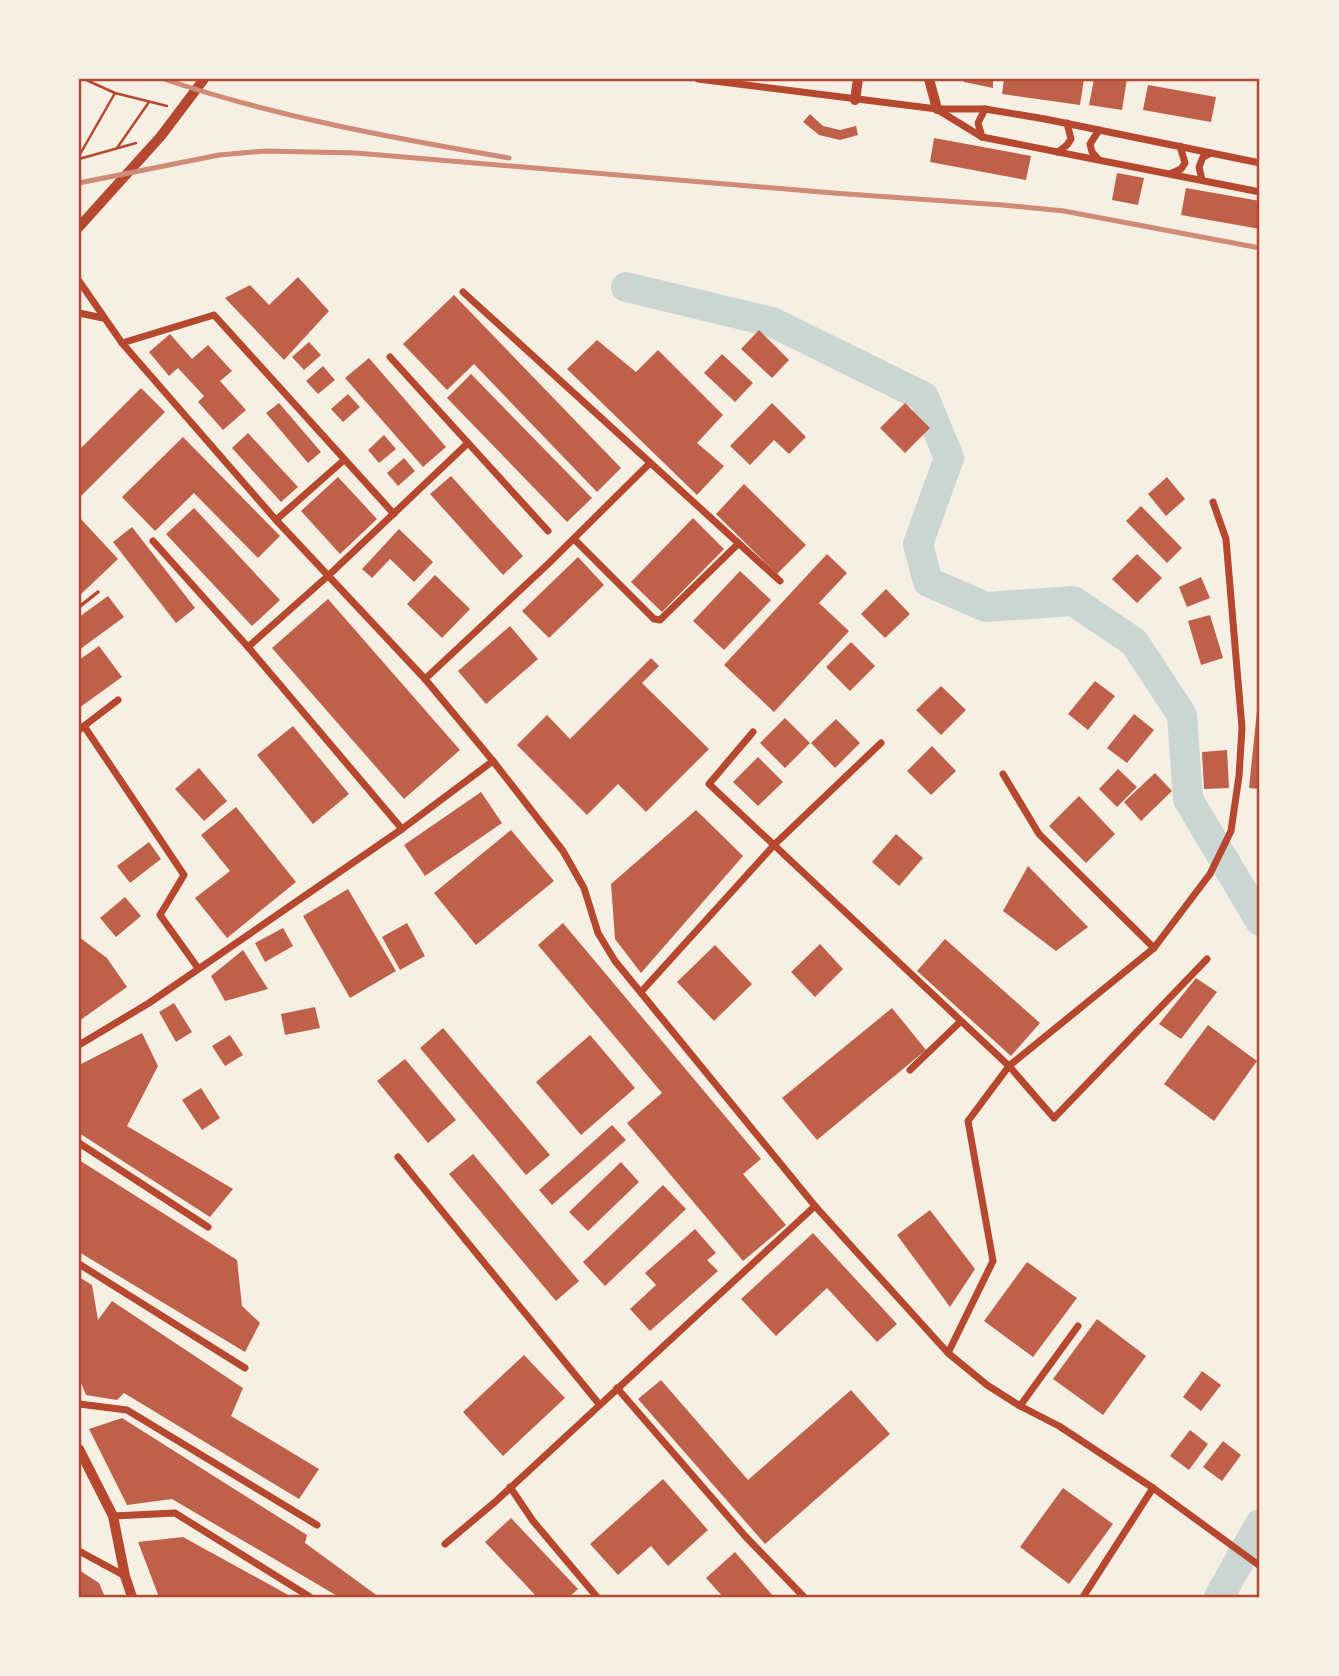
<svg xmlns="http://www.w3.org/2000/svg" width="1339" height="1676" font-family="Commissioner,sans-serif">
  <rect width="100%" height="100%" fill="#f6efe4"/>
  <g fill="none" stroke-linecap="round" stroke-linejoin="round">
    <g stroke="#c9d6d2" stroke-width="30">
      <path d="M626,287l146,35 152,75 25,61 -31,86 10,38 58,25 87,-6 61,41 48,73 6,84 72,122"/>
      <path d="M1219,1597l41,-73"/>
    </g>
  </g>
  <g fill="#bf614a">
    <path d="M963,79h30v9l-29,-6z"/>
    <path d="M1004,79h80l-4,26 -78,-11z"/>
    <path d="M1094,79h33l-5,31 -33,-5z"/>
    <path d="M1148,85l68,12 -5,25 -68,-12z"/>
    <path d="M810,114l13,12 17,4 16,-4 2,9 -18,5 -21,-5 -16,-13z"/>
    <path d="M934,138l97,18 -5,24 -96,-18z"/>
    <path d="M1117,173l27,5 -6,27 -26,-5z"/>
    <path d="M1186,188l74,13v28l-79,-14z"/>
    <path d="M298,277l31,34 -45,49 -59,-62 25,-13 19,20z"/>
    <path d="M454,295l167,173 -24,24 -123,-128 -27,26 -44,-46z"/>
    <path d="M759,330l30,30 -17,18 -31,-29z"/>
    <path d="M170,334l22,25 16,-14 24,26 -12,10 26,29 -23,20 -25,-28 6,-6 -26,-28 -9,8 -20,-24z"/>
    <path d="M597,340l39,32 22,-22 65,65 -26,28 27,23 -27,29 -130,-126z"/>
    <path d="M309,342l12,13 -17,15 -12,-13z"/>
    <path d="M722,354l31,29 -18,19 -31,-29z"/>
    <path d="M369,358l77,89 -23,20 -78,-89z"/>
    <path d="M323,366l12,14 -17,14 -12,-13z"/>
    <path d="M471,374l121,124 -25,24 -120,-124z"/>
    <path d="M141,388l24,24 -86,86v-48z"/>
    <path d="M348,394l12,13 -17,15 -12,-13z"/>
    <path d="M279,403l42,49 -13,11 -42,-50z"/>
    <path d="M772,403l34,34 -17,17 -15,-14 -24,25 -20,-19z"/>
    <path d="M905,403l25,25 -25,25 -25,-25z"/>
    <path d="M248,433l50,54 -17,15 -49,-54z"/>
    <path d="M384,435l12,14 -17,14 -11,-13z"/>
    <path d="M183,437l97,99 -22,22 -64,-65 -39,38 -33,-34z"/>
    <path d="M404,458l11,13 -17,15 -11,-13z"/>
    <path d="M451,476l72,80 -20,19 -73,-81z"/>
    <path d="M338,477l39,42 -37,35 -39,-43z"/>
    <path d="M1167,477l18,22 -19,17 -18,-22z"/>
    <path d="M744,484l62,61 -29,29 -61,-60z"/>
    <path d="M1141,506l41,42 -15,15 -41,-42z"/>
    <path d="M194,508l86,92 -28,26 -86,-92z"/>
    <path d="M79,517l39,42 -39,37z"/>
    <path d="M693,518l31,31 -62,63 -31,-30z"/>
    <path d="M132,527l63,81 -19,15 -63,-81z"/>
    <path d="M399,529l34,33 -19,20 -24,-23 -18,19 -10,-9z"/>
    <path d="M827,554l20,19 -28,30 30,28 -75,81 -50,-47z"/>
    <path d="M1137,554l25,24 -25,25 -25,-24z"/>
    <path d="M578,557l26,28 -55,53 -27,-27z"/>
    <path d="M740,571l31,29 -47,50 -31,-29z"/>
    <path d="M435,575l35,34 -28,29 -35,-34z"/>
    <path d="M1201,577l9,21 -23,9 -8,-20z"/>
    <path d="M886,589l24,25 -25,24 -24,-24z"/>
    <path d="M108,596l16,21 -45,33v-33z"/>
    <path d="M328,599l132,151 -56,49 -132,-151z"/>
    <path d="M1210,615l13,43 -22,7 -13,-44z"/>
    <path d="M510,626l28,33 -52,45 -28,-33z"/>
    <path d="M851,642l24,24 -25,25 -24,-24z"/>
    <path d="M99,646l23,31 -43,31v-48z"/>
    <path d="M651,658l8,8 -17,17 67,66 -63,63 -28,-28 -31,31 -70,-70 30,-30 23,24z"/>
    <path d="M1095,681l20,15 -27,34 -20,-16z"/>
    <path d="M941,686l25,24 -25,25 -25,-25z"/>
    <path d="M1258,701h2v88l-11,-1z"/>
    <path d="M1134,714l20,16 -27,33 -20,-15z"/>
    <path d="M785,718l25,25 -25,25 -25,-25z"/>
    <path d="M836,719l24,24 -25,25 -24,-25z"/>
    <path d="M293,726l56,68 -36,30 -56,-69z"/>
    <path d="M932,746l24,25 -25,24 -24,-24z"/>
    <path d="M1227,750l2,38 -25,1 -2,-37z"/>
    <path d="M758,757l25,25 -25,24 -25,-24z"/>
    <path d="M199,768l28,33 -23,20 -29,-32z"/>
    <path d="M1118,769l19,18 -20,20 -18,-18z"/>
    <path d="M1155,773l17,18 -31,30 -17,-19z"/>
    <path d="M481,792l21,31 -77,53 -21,-31z"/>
    <path d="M1079,796l36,38 -29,29 -37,-37z"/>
    <path d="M236,807l60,75 -69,56 -32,-40 35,-27 -29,-36z"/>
    <path d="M696,810l47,46 -102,117 -26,-34 -4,-55z"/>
    <path d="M511,830l43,51 -78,64 -42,-52z"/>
    <path d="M896,834l27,24 -24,28 -27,-24z"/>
    <path d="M149,842l12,17 -31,24 -13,-17z"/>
    <path d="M1028,866l60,61 -32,24 -53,-40z"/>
    <path d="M348,889l48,82 -46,27 -47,-82z"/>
    <path d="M125,897l16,19 -25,21 -16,-19z"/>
    <path d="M407,923l18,33 -25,14 -18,-33z"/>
    <path d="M563,923l198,236 -18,15 43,51 -43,36 -116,-138 35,-30 -124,-148z"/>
    <path d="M283,928l10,18 -28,16 -10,-19z"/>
    <path d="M79,937l28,21 20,29 -48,34z"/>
    <path d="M945,939l95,84 -29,33 -94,-85z"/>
    <path d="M820,944l23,25 -28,28 -24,-25z"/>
    <path d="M715,945l37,39 -38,37 -37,-39z"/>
    <path d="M243,950l25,39 -43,12 -14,-25z"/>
    <path d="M1196,978l21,14 -36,47 -22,-15z"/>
    <path d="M174,1003l18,29 -16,10 -17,-30z"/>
    <path d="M315,1007l5,21 -35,7 -4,-21z"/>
    <path d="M892,1008l34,42 -109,90 -35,-42z"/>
    <path d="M1208,1025l49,36 -43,60 -50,-37z"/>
    <path d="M443,1028l107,127 -24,20 -106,-127z"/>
    <path d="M142,1033l16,33 -31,60 106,63 -23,28 -131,-84v-68z"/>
    <path d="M230,1035l13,20 -18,11 -13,-20z"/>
    <path d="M590,1035l45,53 -54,47 -45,-53z"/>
    <path d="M405,1059l51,61 -28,23 -51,-62z"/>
    <path d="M201,1088l19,30 -18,12 -20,-30z"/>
    <path d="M612,1125l14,15 -74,65 -13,-15z"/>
    <path d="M473,1154l106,127 -23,20 -107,-127z"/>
    <path d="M79,1160l158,100 5,46 18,17 -15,29 -166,-100z"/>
    <path d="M621,1162l18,20 -51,49 -19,-19z"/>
    <path d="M663,1185l23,24 -81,77 -22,-24z"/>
    <path d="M930,1210l45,59 -25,38 -53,-72z"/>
    <path d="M695,1229l21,24 -9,7 11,11 -68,60 -20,-22 26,-24 -11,-12z"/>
    <path d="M813,1233l84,91 -20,18 -50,-54 -51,48 -35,-37z"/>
    <path d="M1027,1262l50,36 -44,59 -49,-36z"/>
    <path d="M79,1277l13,8 6,35 14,-19 131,87 -12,28 88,53 -20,30 -175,-106 -7,7 -31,-5 -7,-17z"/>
    <path d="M1097,1319l49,37 -43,59 -50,-36z"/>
    <path d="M524,1355l41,43 -62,58 -40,-44z"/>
    <path d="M1202,1371l19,14 -20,26 -18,-14z"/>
    <path d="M661,1380l87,100 103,-90 39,44 -125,110 -127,-145z"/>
    <path d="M122,1418l185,117 -2,8 74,54h-40l-167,-98 -45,6 -38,-76z"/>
    <path d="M1190,1430l18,14 -19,26 -19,-14z"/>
    <path d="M1223,1441l18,14 -19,26 -19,-14z"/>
    <path d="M663,1479l45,51 -40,36 -17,-20 -33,29 -28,-31z"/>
    <path d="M1063,1488l50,36 -44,60 -49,-37z"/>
    <path d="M511,1518l67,71 -9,8h-32l-52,-55z"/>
    <path d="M183,1537l109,60h-133l-21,-55z"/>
    <path d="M735,1552l39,45h-51l-17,-19z"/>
    <path d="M79,1570l20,13 6,14h-26z"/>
  </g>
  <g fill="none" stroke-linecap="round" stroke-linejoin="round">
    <g stroke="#b5482f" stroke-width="2.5">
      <path d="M84,79l31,14 52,13"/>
      <path d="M117,148l32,-46"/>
      <path d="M79,156l36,-63"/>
      <path d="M79,159l57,-16"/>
    </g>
    <path stroke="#b5482f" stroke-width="3.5" d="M79,607l19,-15"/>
    <g stroke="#b5482f" stroke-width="7">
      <path d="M698,79l239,30h48l60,10 215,44"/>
      <path d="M938,110l44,27 278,55"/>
      <path d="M982,137l-4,-14 7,-14"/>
      <path d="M1058,152l9,-7 4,-6 -4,-16"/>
      <path d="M1098,159l-6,-7 -2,-8 9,-14"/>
      <path d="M1172,173l9,-4 4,-6 -5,-17"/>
      <path d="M1202,180l-3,-13 4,-10 8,-4"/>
      <path d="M79,281l43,62 154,177 149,159 68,82 70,90 21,37 14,45 17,28 200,245 133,147 39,32 33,21 39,20 94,62 107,78"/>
      <path d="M463,292l317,289"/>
      <path d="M79,313l24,5"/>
      <path d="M122,343l92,-28 180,199"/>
      <path d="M390,357l158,174"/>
      <path d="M276,520l68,-60"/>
      <path d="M574,539l80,80 6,1 78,-76"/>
      <path d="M153,541l95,106 154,182"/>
      <path d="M248,647l81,-72 139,-132"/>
      <path d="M425,679l123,-115 101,-100"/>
      <path d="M84,726l34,-26"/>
      <path d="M79,730l5,-4 100,149 -24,40 38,53"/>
      <path d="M753,732l-44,52 300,282 45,52 153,-159"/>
      <path d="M1003,774l36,60 115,114"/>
      <path d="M641,992l134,-148 106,-101"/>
      <path d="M79,1045l70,-42 253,-174 91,-68"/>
      <path d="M910,1070l50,-48"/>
      <path d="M79,1143l129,84"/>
      <path d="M398,1157l201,247"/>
      <path d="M79,1264l166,104"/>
      <path d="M948,1353l45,-92 -25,-140 41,-55 145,-118 56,-74 21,-43 8,-55 3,-48 -16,-189 -13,-37"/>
      <path d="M617,1388l128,148 59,61"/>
      <path d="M79,1404l48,6 190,115"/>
      <path d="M1020,1406l58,-80"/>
      <path d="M510,1487l23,34 64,76"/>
      <path d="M113,1516l62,-3 135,84"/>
      <path d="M445,1544l50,-42 320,-296"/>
      <path d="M79,1551l46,25"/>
      <path d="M1083,1597l70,-109"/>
    </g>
    <g stroke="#b5482f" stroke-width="10">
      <path d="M929,79l8,30"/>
      <path d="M855,100l3,-21"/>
      <path d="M79,227l82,-91 43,-57"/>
      <path d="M79,1449l34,67 12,60 7,21"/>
    </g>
    <g stroke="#cf8b77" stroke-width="5">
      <path d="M164,79c112,38 229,59 345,79"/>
      <path d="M79,183l140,-28 46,-4 91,2 477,40 169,12 62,6 196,37"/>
    </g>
  </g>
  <rect width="1339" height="1676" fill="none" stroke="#f6efe4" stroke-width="161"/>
  <rect x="80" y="80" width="1178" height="1516" fill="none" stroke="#b5482f" stroke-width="2.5"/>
</svg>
